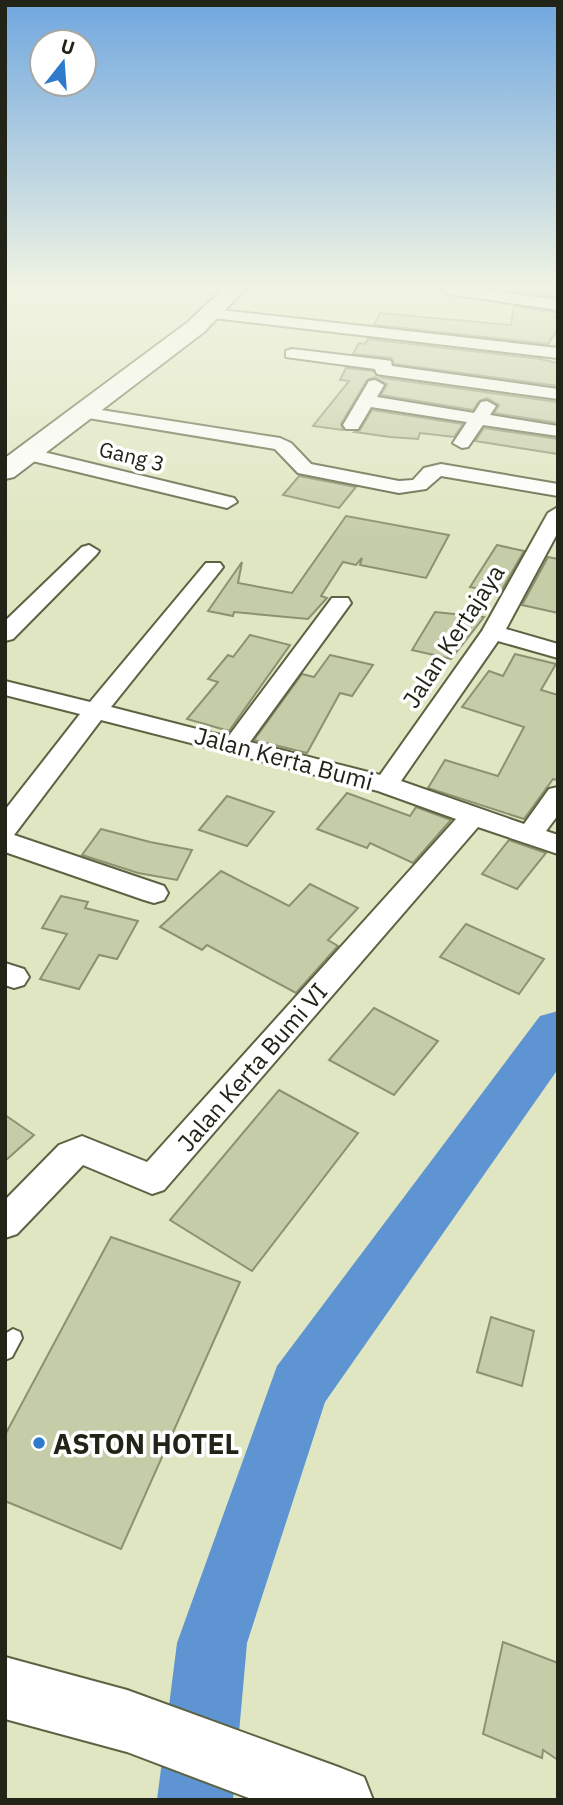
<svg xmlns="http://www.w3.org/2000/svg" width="563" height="1805" font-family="'IBM Plex Sans',sans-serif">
  <rect width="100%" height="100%" fill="#dfe6c1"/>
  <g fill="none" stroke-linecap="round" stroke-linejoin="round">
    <path fill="#5d94d1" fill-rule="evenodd" d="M558,1011v58l-233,333 -78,241 -14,157h-76l20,-157 100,-277 263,-350z"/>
  </g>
  <g fill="#c5cca8" stroke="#8c9270" stroke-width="2">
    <path d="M516,289h42v8l-42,-6z"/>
    <path d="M514,306l43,7 -2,5h3v11l-10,15 -174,-19 6,-12 131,12z"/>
    <path d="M368,339l172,20 18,4v23l-164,-22 -3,-6 -38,-4 6,-11 6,1z"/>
    <path d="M346,368l27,3 10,7 175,24v21l-64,-10 5,-8 -12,-7 -8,3 -6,9 -92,-15 6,-11 -12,-7 -8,3 -26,44 2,6 -30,-4 36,-45 -9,-1z"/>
    <path d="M372,410l91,14 -9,13 -34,-4 -2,6 -28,-2 -35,-5 5,-2z"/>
    <path d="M484,428l74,11v15l-83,-13z"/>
    <path d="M299,476l57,11 -17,21 -56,-13z"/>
    <path d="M346,516l103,19 -23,43 -66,-13 2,-7 -6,7 -13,-3 -22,34 6,2 -19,21 -74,-7 -1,4 -25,-5 34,-49 -4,21 54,10z"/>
    <path d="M497,545l27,6 -24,42 -30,-6z"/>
    <path d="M548,557l10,2v54l-36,-8z"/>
    <path d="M435,612l49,5 -33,42 -39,-9z"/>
    <path d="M250,635l40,10 -61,86 -42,-12 31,-37 -10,-3 20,-24 5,2z"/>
    <path d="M515,654l41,10 -15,26 17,5v85l-5,-1 -29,40 -96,-31 17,-28 53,16 26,-49 -62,-20 27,-36 14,5z"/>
    <path d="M330,655l43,10 -21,31 -12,-3 -33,60 -53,-13 48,-66 12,3z"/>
    <path d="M347,793l63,23 6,-9 35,13 -38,43 -43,-20 -3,5 -50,-19z"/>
    <path d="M227,796l47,16 -27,34 -48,-16z"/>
    <path d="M101,829l49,13 42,8 -15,30 -39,-7 -56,-18z"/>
    <path d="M509,840l37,13 -29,36 -35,-15z"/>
    <path d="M221,871l68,35 21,-22 48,24 -30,32 10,6 -42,47 -89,-48 -5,5 -42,-23z"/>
    <path d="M61,896l27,6 -3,6 53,13 -21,38 -18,-4 -20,34 -39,-10 27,-45 -25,-6z"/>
    <path d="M466,924l78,35 -25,35 -79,-37z"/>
    <path d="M374,1008l64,33 -44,54 -65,-35z"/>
    <path d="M279,1090l79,43 -106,138 -82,-51z"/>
    <path d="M5,1115l29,20 -29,26z"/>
    <path d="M111,1237l129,45 -119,267 -116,-48v-66z"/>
    <path d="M491,1317l43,14 -12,55 -45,-14z"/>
    <path d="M503,1642l55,21v97l-15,-10 -1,8 -59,-24z"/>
  </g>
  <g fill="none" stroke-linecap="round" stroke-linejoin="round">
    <g stroke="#5d6342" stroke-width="4">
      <path id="lane" d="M13,1329l7,3 2,6 -10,19 -7,3v-26z"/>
    </g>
    <g stroke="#5d6342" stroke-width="4">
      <g id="street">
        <path d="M441,289h38l79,11v10l-109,-16z"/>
        <path d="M211,309l347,39v10l-353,-41v-6z"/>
        <path d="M292,349l93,11 6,1 1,5 166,23v10l-175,-24 -6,-1 -2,-5 -89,-12v-6z"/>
        <path d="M375,380l9,5 -7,12 97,16 7,-11 6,-1 9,5 -6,9 68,11v10l-75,-11 -15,22 -6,1 -9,-5 14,-21 -96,-15 -13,22h-12l-3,-4 26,-44z"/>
        <path d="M82,407l198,31 11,5 20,21 88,17 14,-1 11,-12 17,-4 117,20v12l-117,-20 -15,13 -27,4 -101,-20 -23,-24 -199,-33 -3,-4z"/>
        <path d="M27,448l207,50 3,4 -10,6 -207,-50 -2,-4z"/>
        <path d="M558,507v25l-52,97 52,15v14l-60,-17 -97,140 123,43 25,-35 9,-2v28l-12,16 12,4v19l-80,-27 -314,363 -12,4 -69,-29 -66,69 -12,4v-38l54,-55 23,-9 65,26 309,-343 -78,-28 -277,-71 -87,115 150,51 4,7 -4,7 -10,3 -10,-3 -139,-48v-42l75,-96 -75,-19v-14l85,21 116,-139h14l3,4 -3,4 -109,136 117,30 104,-139h16l3,5 -101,139 130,33 102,-144 66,-118z"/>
        <path d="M89,545l10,6 -3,4 -83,84 -8,2v-20l77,-74z"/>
        <path d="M5,963l19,6 5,8 -5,8 -10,3 -9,-3z"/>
      </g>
    </g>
    <g stroke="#5d6342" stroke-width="4">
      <g id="secondary">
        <path d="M223,289h22l-41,43 -190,145 -9,2v-21l183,-136z"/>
        <path d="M5,1657l122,33 214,78 23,9 9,23h-119l-127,-48 -122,-33z"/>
      </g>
    </g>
    <use href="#lane" fill="#fff" fill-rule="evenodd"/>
    <use href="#street" fill="#fff" fill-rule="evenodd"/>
    <use href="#secondary" fill="#fff" fill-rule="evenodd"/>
  </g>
  <linearGradient id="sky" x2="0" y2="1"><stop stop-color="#70a7df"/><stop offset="0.53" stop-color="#f1f4e3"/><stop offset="1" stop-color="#f1f4e3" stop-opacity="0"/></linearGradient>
  <rect width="563" height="542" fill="url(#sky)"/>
  <circle fill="#2f7bcb" stroke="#fff" stroke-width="2.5" cx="39" cy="1443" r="7"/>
  <g text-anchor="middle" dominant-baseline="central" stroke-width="7" stroke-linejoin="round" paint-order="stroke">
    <g font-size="21" fill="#212416" stroke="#fff">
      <text transform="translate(132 456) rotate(14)">Gang 3</text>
    </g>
    <g font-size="24" fill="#212416" stroke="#fff">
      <text transform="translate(453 636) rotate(-57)">Jalan Kertajaya</text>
      <text transform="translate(284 758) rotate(15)">Jalan Kerta Bumi</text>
      <text transform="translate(252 1067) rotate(-49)">Jalan Kerta Bumi VI</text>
    </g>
    <g font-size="28" font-weight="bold" fill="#212416" stroke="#fff" text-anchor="start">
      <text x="53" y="1443">ASTON HOTEL</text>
    </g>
  </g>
  <rect width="563" height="1805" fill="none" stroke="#212416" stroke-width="14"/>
  <g transform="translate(63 63) rotate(17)"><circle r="33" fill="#ffffff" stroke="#a6a7a2" stroke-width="2"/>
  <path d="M0-5L12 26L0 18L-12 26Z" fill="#2f7bcb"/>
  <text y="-10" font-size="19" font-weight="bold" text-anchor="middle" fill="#212416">U</text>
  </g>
</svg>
